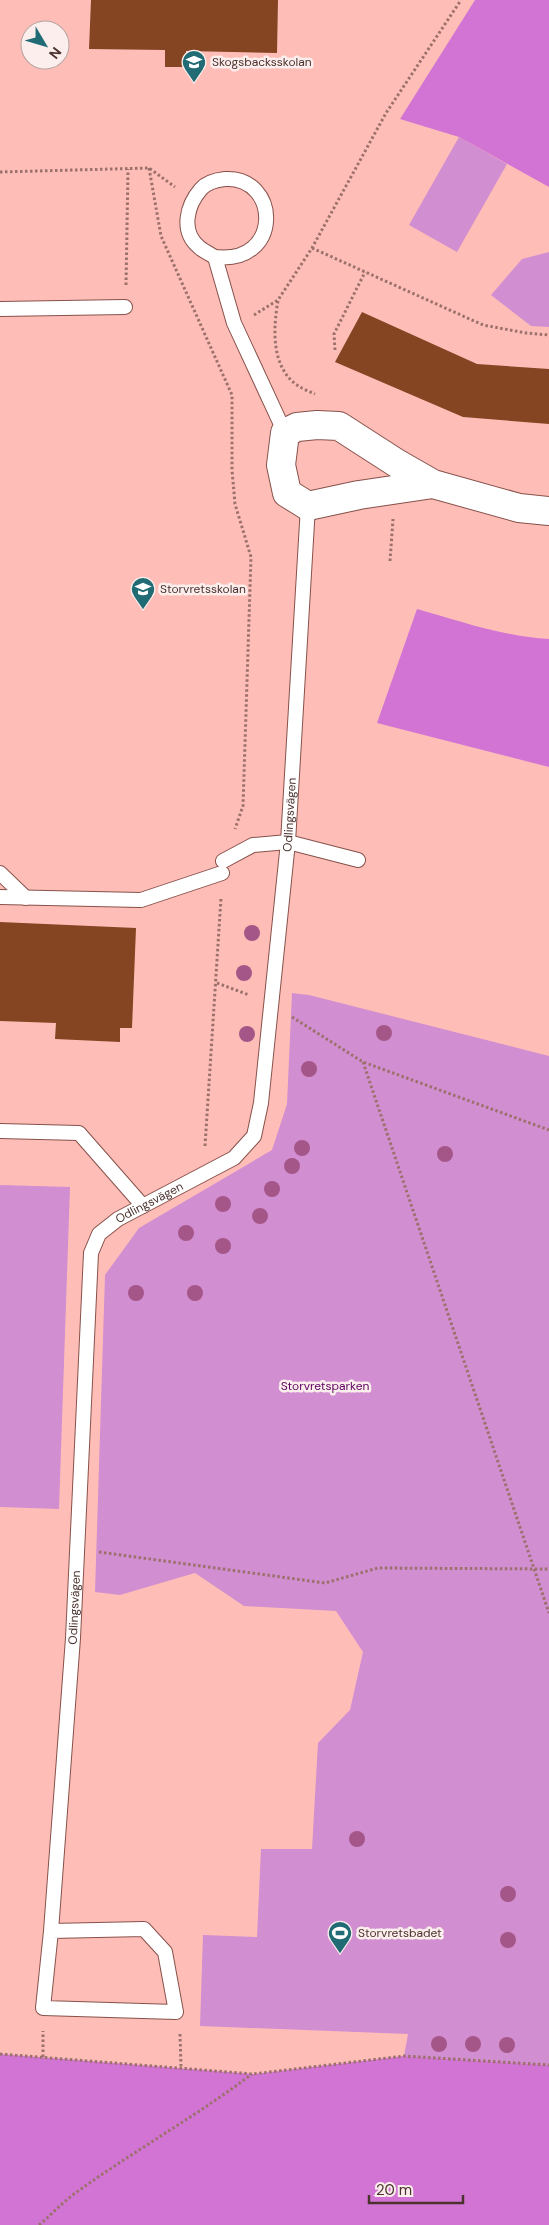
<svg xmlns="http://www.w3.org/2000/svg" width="549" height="2225" font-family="'DM Sans',sans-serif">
  <rect width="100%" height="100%" fill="#febeb7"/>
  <g fill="#d18ed1">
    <path d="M459,137l48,27 -50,88 -48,-27z"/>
    <path d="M549,252v75l-18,-1 -40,-31 31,-36z"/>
    <path d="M292,993l17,2 240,61v1009l-145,-9 4,-22 -208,-8 3,-91 54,2 4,-88h51l6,-106 32,-33 13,-58 -27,-41 -92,-5 -49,-33 -75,22 -25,-3 10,-317 34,-47 133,-78 15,-46z"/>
    <path d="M0,1185l70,2 -11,322 -59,-2z"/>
  </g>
  <g fill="#d274d4">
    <path d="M475,0h74v187l-90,-50 -59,-18z"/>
    <path d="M417,609c42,12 89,28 132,30v128l-172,-44z"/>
    <path d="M0,2054l253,20 151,-18 145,9v160h-549z"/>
  </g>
  <g fill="#854422">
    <path d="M91,0h187l-1,53 -91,-2v16h-21v-17l-76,-1z"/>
    <path d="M362,312l115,52 72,5v55l-86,-7 -128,-55z"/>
    <path d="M0,922l136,6 -4,100h-12v14l-65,-3 1,-16 -56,-2z"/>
  </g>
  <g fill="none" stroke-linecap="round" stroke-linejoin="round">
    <g stroke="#87514b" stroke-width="16">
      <g id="lane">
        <path d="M215,257c-5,-3 -12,-6 -16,-10 -19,-16 -12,-42 2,-58 6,-7 15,-9 24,-10 55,-3 58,86 -10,78l19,66 51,110"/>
        <path d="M0,309l125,-2"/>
        <path d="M223,861l30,-16 35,-3 70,18"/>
        <path d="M0,873l26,25"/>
        <path d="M0,897l141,3 81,-27"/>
        <path d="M0,1131l79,2 64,73"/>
        <path id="s1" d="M51,1931l93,-2 21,23 11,60 -133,-4 8,-77 22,-293 18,-385 8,-19 19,-15 116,-61 20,-22 7,-33 27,-261 20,-336"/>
      </g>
    </g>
    <g stroke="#87514b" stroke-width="30">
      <path id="street" d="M433,484l-74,11 -51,11 -21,-13 -6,-28 4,-32 12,-6 20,-2 22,1 59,38 35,20 86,24 30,3"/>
    </g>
    <g stroke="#9c716c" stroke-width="3" stroke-dasharray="2.5 2.5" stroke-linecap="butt">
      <path d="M149,168l12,68 71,159v75l3,34 16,53 -8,249 -8,23"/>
      <path d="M0,172l149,-4 26,19"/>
      <path d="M312,248l171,77 43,8 23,2"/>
      <path d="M126,285l2,-116"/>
      <path d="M278,301c-5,27 -7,66 19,84 5,4 12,6 18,9"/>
      <path d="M254,315l24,-15 34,-52 74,-135 75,-113"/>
      <path d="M335,350l-1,-16 31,-62"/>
      <path d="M390,561l3,-42"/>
      <path d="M217,983l32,12"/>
      <path d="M292,1017l71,45 186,68"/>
      <path d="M363,1062l186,551"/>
      <path d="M205,1146l16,-248"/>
      <path d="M99,1552l226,31 53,-15 171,1"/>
      <path d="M180,2034l1,33"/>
      <path d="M0,2054l253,20 151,-18 145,9"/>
      <path d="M43,2057v-26"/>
      <path d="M39,2225c12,-10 23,-22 35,-31 58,-42 121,-77 178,-120"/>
    </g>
    <use href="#lane" stroke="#fff" stroke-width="14"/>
    <use href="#street" stroke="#fff" stroke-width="28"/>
  </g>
  <g fill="#a55688">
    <circle cx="252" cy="933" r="8"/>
    <circle cx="244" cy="973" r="8"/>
    <circle cx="384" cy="1033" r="8"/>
    <circle cx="247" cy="1034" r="8"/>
    <circle cx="309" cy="1069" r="8"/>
    <circle cx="302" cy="1148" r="8"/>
    <circle cx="445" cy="1154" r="8"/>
    <circle cx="292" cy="1166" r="8"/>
    <circle cx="272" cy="1189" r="8"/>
    <circle cx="223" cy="1204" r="8"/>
    <circle cx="260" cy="1216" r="8"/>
    <circle cx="186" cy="1233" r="8"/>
    <circle cx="223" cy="1246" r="8"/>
    <circle cx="136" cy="1293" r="8"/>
    <circle cx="195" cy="1293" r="8"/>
    <circle cx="357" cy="1839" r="8"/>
    <circle cx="508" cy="1894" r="8"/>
    <circle cx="508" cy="1940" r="8"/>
    <circle cx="439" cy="2044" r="8"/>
    <circle cx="473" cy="2044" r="8"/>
    <circle cx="507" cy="2045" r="8"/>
  </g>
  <defs>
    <g id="school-pin" transform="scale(1.25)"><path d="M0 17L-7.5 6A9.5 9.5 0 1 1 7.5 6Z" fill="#206b74" stroke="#fbeeec"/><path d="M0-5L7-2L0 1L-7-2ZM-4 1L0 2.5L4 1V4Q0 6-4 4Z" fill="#fff"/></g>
    <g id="stadium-pin" transform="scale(1.25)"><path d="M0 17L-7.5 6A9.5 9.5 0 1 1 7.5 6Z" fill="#206b74" stroke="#fbeeec"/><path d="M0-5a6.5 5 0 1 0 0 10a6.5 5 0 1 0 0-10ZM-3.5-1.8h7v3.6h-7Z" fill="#fff"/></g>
  </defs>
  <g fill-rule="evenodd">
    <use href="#school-pin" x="194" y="62"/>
    <use href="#school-pin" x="143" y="589"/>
    <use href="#stadium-pin" x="340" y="1933"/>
  </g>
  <g text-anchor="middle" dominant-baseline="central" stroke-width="5" stroke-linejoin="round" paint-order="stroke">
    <g font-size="12" fill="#4b322f" stroke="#fbeeec" text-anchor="start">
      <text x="212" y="62">Skogsbacksskolan</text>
      <text x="160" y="589">Storvretsskolan</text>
      <text x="358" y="1933">Storvretsbadet</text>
    </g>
    <g font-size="12" fill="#4b322f" stroke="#fbeeec">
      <text stroke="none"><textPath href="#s1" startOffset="1604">Odlingsvägen</textPath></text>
      <text stroke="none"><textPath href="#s1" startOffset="1155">Odlingsvägen</textPath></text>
      <text stroke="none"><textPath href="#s1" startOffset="720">Odlingsvägen</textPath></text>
    </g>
    <g font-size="12" fill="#5d0061" stroke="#fbeeec">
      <text x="325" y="1386">Storvretsparken</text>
    </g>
  </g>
  <g transform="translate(45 45) rotate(128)"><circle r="24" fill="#fbeeec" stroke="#b5a3a0"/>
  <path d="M0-4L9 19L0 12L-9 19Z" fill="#206b74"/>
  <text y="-8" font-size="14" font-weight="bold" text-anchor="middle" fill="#4b322f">N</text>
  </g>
  <path d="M369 2195v8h94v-8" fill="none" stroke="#4b322f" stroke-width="2.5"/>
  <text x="376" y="2195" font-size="15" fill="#4b322f" stroke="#fbeeec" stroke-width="4" paint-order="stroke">20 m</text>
</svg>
